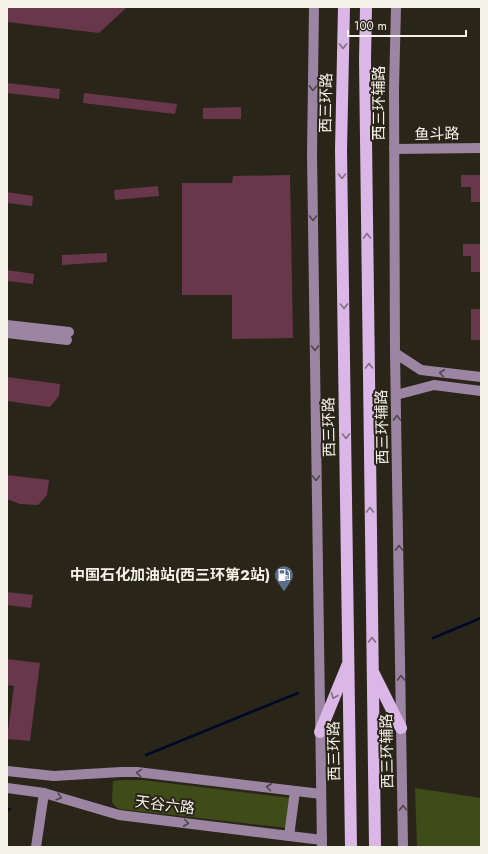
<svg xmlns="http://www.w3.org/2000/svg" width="488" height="854" font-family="Jost,'Noto Sans SC',sans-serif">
  <rect width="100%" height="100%" fill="#292518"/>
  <g fill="#3f4b19">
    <path d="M125,780h17l149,18 -3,30 -169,-19 -4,-3 -3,-4 1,-21z"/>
    <path d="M415,788l66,10v49h-64z"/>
  </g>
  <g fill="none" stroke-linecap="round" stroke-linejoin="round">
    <g stroke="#00082a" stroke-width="2.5">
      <path d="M433,638l48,-20"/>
      <path d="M146,755l152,-62"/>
      <path d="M7,810l3,-1"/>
    </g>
  </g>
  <g fill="#69374b">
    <path d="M7,7h120l-28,26 -92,-11z"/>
    <path d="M7,83l53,6 -1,10 -52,-6z"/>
    <path d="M84,93l93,11 -2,10 -92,-11z"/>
    <path d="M241,107v12h-38v-11z"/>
    <path d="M290,175l3,163 -61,1v-44h-50v-112h50l1,-7z"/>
    <path d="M461,175h20v27h-10v-15h-10z"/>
    <path d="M158,186l1,10 -44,4 -1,-10z"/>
    <path d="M7,192l26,4 -1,10 -25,-3z"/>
    <path d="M463,244h18v28h-10v-16h-8z"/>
    <path d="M107,253v9l-45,3v-10z"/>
    <path d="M7,270l27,4 -1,10 -26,-3z"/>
    <rect x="471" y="309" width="10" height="31"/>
    <path d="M7,377l53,7 -1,12 -9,11 -43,-6z"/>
    <path d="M7,475l42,5 -2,15 -9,10 -18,-1 -13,-5z"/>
    <path d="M7,592l26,3 -2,13 -24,-3z"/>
    <path d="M7,659l33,4 -10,78 -23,-2 7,-53 -7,-1z"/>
  </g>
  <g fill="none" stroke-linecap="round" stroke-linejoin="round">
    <g stroke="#9b85a3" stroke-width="10">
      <path d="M314,7l-2,147 10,693"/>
      <path d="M396,7l-2,82 1,264 8,494"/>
      <path d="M394,149l87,-1"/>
      <path d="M7,325l62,7"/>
      <path d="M7,333l60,7"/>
      <path d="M395,353l26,17 60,7"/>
      <path d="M396,395l38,-10 47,6"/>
      <path d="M7,771l47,5 67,-4h16l184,22"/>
      <path d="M7,788l37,5 75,22 203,25"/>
      <path d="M289,836l6,-45"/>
      <path d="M36,847l8,-54"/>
    </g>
    <g stroke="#dbb7e7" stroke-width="12">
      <path d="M344,7l-3,143 10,697"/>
      <path d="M366,7l-1,53 10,787"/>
      <path d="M374,674l27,54"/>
      <path d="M320,732l27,-66"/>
    </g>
  </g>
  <defs><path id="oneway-chevron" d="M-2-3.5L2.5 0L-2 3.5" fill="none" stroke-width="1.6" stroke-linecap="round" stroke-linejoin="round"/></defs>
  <g stroke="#826e80">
    <use href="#oneway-chevron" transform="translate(343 46) rotate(91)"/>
    <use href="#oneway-chevron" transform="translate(342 176) rotate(89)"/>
    <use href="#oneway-chevron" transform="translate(367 236) rotate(-91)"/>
    <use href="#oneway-chevron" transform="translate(344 306) rotate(89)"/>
    <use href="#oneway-chevron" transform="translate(369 366) rotate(-91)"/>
    <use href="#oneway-chevron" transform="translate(346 436) rotate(89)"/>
    <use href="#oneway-chevron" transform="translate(370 510) rotate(-91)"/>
    <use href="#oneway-chevron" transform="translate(372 640) rotate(-91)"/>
    <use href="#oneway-chevron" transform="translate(334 696) rotate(112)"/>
  </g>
  <g stroke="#514749">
    <use href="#oneway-chevron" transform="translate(313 88) rotate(91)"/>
    <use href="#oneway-chevron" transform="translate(313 218) rotate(89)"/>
    <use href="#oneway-chevron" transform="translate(315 348) rotate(89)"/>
    <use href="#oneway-chevron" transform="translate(442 373) rotate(-173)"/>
    <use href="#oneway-chevron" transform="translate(397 418) rotate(-91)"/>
    <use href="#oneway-chevron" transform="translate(316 478) rotate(89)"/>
    <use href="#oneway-chevron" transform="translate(399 548) rotate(-91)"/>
    <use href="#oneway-chevron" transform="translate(401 678) rotate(-91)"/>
    <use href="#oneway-chevron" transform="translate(139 773) rotate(-175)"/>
    <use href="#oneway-chevron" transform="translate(269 787) rotate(-173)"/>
    <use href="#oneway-chevron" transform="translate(59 797) rotate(16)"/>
    <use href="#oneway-chevron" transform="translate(403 808) rotate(-91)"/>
    <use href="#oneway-chevron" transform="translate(186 823) rotate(7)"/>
  </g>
  <defs>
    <g id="fuel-pin" transform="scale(1)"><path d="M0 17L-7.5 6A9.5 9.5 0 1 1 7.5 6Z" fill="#5c6f8a" stroke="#292518"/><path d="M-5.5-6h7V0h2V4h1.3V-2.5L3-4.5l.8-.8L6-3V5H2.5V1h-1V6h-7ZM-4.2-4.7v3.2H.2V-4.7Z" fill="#fff"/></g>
  </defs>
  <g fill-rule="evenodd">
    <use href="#fuel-pin" x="284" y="575"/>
  </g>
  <g text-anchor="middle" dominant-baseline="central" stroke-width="4" stroke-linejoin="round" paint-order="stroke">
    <g font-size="15" fill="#f4f1e9" stroke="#292518">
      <text transform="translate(326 103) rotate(-89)">西三环路</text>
      <text transform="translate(379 103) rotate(-90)">西三环辅路</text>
      <text transform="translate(437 134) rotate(-1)">鱼斗路</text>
      <text transform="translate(329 427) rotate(-91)">西三环路</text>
      <text transform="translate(382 427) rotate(-91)">西三环辅路</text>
      <text transform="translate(334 751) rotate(-91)">西三环路</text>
      <text transform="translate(387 751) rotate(-91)">西三环辅路</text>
      <text transform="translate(165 805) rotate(7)">天谷六路</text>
    </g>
    <g font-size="15" font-weight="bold" fill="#f4f1e9" stroke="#292518" text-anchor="end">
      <text x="270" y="575">中国石化加油站(西三环第2站)</text>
    </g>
  </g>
  <rect width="488" height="854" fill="none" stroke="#f4f1e9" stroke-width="16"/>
  <path d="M348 30v6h118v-6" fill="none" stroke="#f4f1e9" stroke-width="2"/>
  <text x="354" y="30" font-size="12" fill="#f4f1e9" stroke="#292518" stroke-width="3" paint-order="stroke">100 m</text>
</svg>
